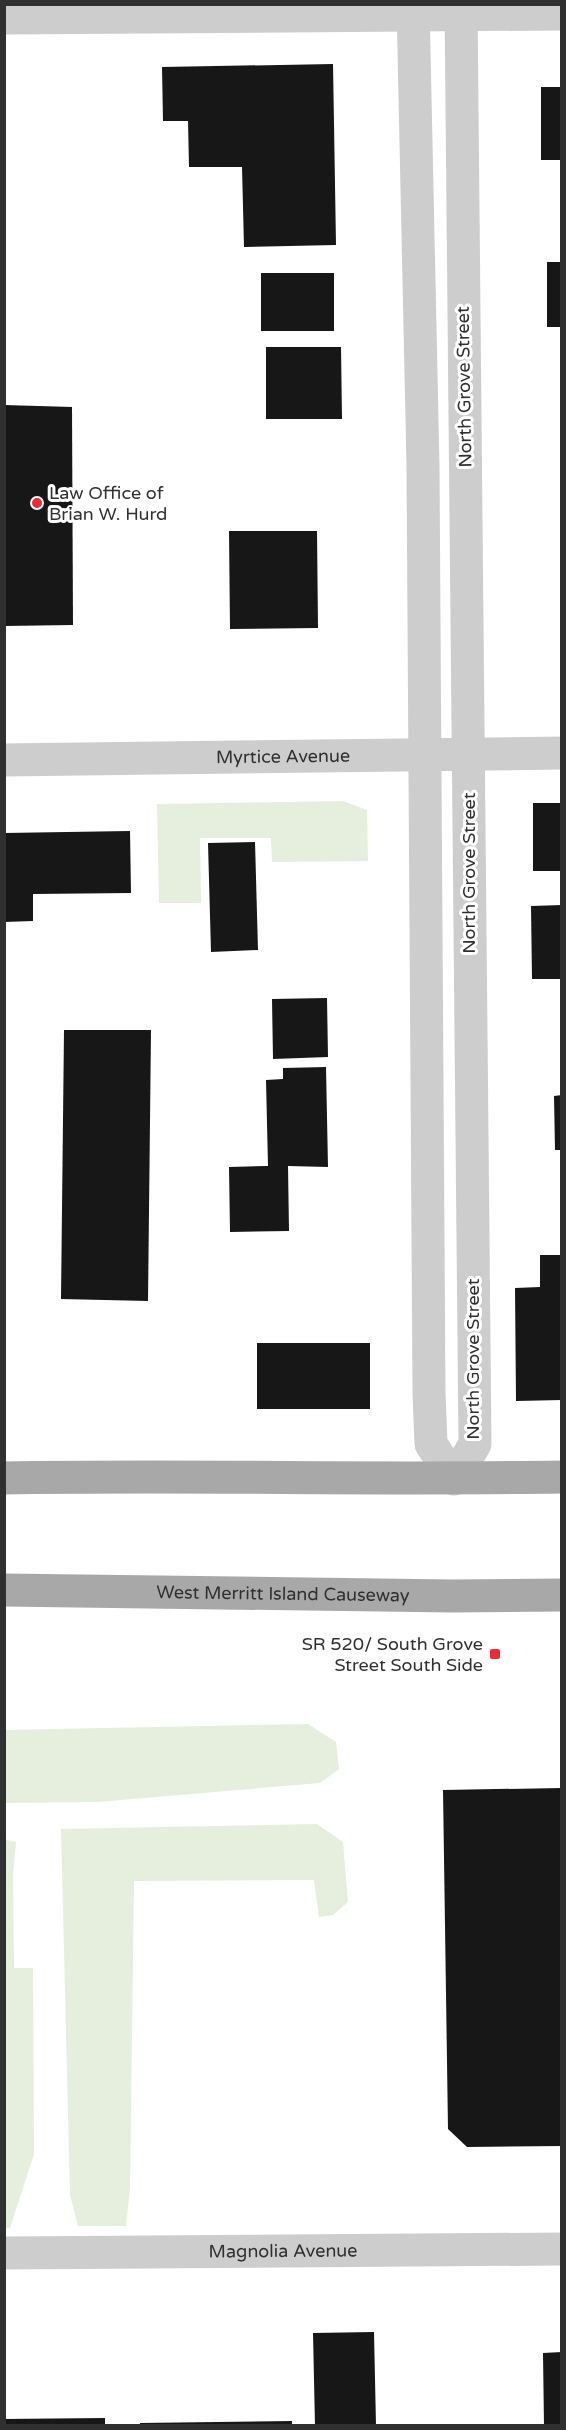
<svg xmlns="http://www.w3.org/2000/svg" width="566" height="2430" font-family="'Varela Round',sans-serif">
  <rect width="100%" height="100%" fill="#fff"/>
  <g fill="#e6eedd">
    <path d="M343,801l24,9 1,51 -96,1 -1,-24h-71l1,65h-42l-2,-99z"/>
    <path d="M308,1724l28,18 3,27 -19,14 -223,19 -92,1v-73z"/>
    <path d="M317,1824l26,18 5,60 -15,13 -14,2 -5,-37 -180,1 -4,307 -4,38h-48l-8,-31 -9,-366z"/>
    <path d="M4,1839l12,3 -3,33 1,93h19l1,186 -24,74h-5z"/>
  </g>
  <g fill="#171717">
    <path d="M333,64l3,181 -92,2 -2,-80h-53l-1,-46h-25l-1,-54z"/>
    <rect x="541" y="87" width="21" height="73"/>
    <rect x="547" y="262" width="15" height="65"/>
    <rect x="261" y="273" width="73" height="58"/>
    <path d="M266,347h75l1,72h-76z"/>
    <path d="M4,405l68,2 1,218 -69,1z"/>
    <path d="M229,531h88l1,97 -88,1z"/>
    <rect x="533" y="803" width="29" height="68"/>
    <path d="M130,831l1,62 -98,1v27l-29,1v-89z"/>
    <path d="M255,842l3,108 -47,2 -3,-109z"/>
    <path d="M562,905v74h-30l-1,-73z"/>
    <path d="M327,998l1,59 -55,2 -1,-60z"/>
    <path d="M64,1030h87l-3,271 -87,-2z"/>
    <path d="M326,1067l2,100 -40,-1 1,65 -59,1 -1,-65 39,-1 -2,-86 17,-1v-11z"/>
    <path d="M562,1095v55h-7l-1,-54z"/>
    <path d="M540,1255h22v145l-46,1 -1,-113 25,-1z"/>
    <rect x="257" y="1343" width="113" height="66"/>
    <path d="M562,1788v358l-95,1 -19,-18 -5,-339z"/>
    <path d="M374,2332l2,94h-61l-2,-93z"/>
    <path d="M562,2352v74h-18l-1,-73z"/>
    <path d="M105,2418v8h-101v-7z"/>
    <path d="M292,2421v5h-152v-3z"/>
  </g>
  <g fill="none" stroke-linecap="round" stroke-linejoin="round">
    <g stroke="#cdcdcd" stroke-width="33">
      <path d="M413,4l10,462 6,927 2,51 23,35 21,-35 -14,-1440"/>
      <path d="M4,18l558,-4"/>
      <path id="s1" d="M4,760l558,-7"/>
      <path id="s2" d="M4,2253l558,-4"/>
    </g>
    <g stroke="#a8a8a8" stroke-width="33">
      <path d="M4,1478c186,-3 372,2 558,-1"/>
      <path id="s3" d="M4,1590l448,6 110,-1"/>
    </g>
  </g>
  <g fill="#f02935" stroke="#fff" stroke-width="2">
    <circle cx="37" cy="503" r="6"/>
    <rect x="489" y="1648" width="12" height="12" rx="3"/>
  </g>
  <g text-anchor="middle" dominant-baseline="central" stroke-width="6" stroke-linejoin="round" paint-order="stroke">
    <g font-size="18" fill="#303030" stroke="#fff">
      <text transform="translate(464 387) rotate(-91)">North Grove Street</text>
      <text stroke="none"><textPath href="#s1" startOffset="279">Myrtice Avenue</textPath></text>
      <text transform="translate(469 873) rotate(-90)">North Grove Street</text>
      <text transform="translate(473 1359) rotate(-90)">North Grove Street</text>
      <text stroke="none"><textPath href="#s3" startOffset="279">West Merritt Island Causeway</textPath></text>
      <text stroke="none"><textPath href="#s2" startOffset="279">Magnolia Avenue</textPath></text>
    </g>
    <g font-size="18" fill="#303030" stroke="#fff" text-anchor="start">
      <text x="49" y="493">Law Office of<tspan x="49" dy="21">Brian W. Hurd</tspan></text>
      <text x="483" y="1644" text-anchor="end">SR 520/ South Grove<tspan x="483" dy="21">Street South Side</tspan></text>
    </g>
  </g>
  <rect width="566" height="2430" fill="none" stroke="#303030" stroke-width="12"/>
</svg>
